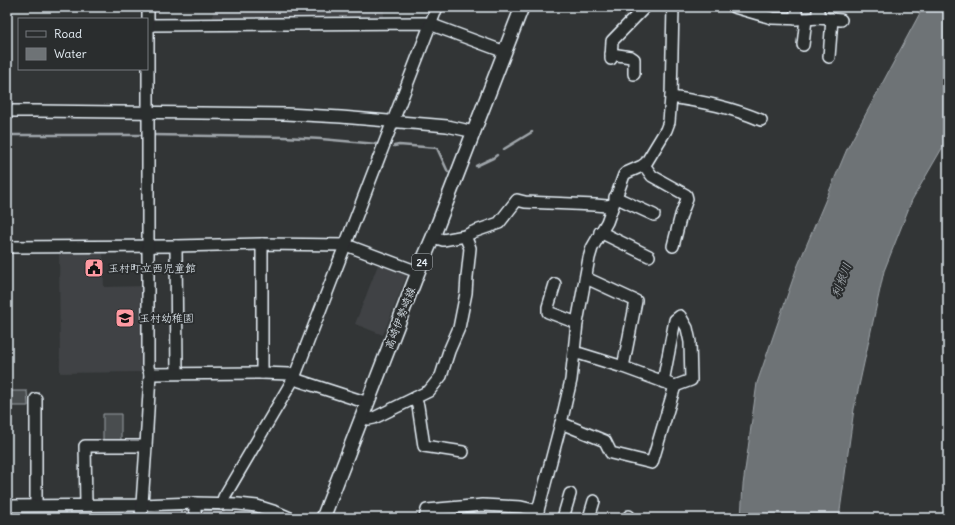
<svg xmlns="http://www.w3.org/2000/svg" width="955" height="525" font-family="Delius,'Klee One',sans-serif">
  <rect width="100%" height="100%" fill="#323536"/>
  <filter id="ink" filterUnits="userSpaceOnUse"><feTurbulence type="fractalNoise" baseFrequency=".025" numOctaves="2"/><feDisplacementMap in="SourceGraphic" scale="8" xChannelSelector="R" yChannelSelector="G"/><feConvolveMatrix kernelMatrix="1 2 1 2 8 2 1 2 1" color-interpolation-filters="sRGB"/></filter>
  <g filter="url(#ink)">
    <g fill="#3f4244">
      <path d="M213,7h171v12l-171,2z"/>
      <path d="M59,248h44l1,39 40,-1v86l-84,1z"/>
      <path d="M379,262l29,11 -25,62 -28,-11z"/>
    </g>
    <g fill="#494d4f" stroke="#989fa4">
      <path d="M11,391h16l1,15h-17z"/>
      <path d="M103,414h18v27l-18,-1z"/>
    </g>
    <path fill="#6e7376" stroke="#9fa5aa" d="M916,7h32v131l-36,62 -28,71 -30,138 -15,109h-98l2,-33 14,-102 39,-113 51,-121 73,-136 -4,-3z"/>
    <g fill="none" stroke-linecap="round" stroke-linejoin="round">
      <g stroke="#9fa5aa" stroke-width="2.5">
        <path d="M7,135h137"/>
        <path d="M152,135l132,2 37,2 56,5"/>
        <path d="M394,146l5,-1 38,3 11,24"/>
        <path d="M504,149l28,-17"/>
        <path d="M476,166l17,-8 4,-3"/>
        <path d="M229,500l32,-55"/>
        <path d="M158,510h30"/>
        <path d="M202,510h23"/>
      </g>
      <g stroke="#e8f1f8" stroke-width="14">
        <g id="minor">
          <path d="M734,7l38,11 34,1 12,-1 23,2"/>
          <path d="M796,7v12"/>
          <path d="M818,18v-11"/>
          <path d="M148,25l277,-2 10,3 70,26"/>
          <path d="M803,45l3,-26"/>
          <path d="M611,54l20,3 3,2v15"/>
          <path d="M829,57l3,-38"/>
          <path d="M611,59l1,-18 33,-34"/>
          <path d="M671,97c33,5 59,10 90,23"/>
          <path d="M7,111h30l249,3 55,3 106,9 14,3 13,3"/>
          <path d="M644,165l8,11 34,19 1,4 -6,16 -8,31"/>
          <path d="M615,197l39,18"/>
          <path d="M600,232l49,24"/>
          <path d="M433,237l10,3 22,-4 8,-4 26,-9 18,-23 8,2 70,3 12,1 5,-1"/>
          <path d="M262,244v129"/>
          <path d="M176,246l1,127"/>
          <path d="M7,247l169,-1 86,-2 84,1 72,27"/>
          <path d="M586,278l50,23 -13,66"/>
          <path d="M555,284l-7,23v5l29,11"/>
          <path d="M150,374l112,-1 27,1 5,4 6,3 68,22"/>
          <path d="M663,382l12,-62 5,-4 7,12 3,14 1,38 -16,6"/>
          <path d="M415,398l3,8 6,40 39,6"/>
          <path d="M362,418l7,1 5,-1 55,-27 12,-15 8,-25 10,-23 7,-35 1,-16 3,-29 -5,-12"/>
          <path d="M561,423l44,18 6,12 41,10 23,-77 -52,-19 -42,-13 -7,-1"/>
          <path d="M222,504l2,-7 70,-119 143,-371"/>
          <path d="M36,505v-106"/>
          <path d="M86,505l-1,-59h61"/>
          <path d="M7,506l134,-1 54,-2 43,1 19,2 19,6 14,6"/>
          <path d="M141,518l5,-72 4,-72 -2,-7v-360"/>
          <path d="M195,518v-15"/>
          <path d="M425,518l2,-8 56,-5 38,2 17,4"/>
          <path d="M536,518l25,-95 10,-43 6,-57 12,-65 3,-10 15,-26 17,-47 2,-2 16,-7 4,-3 20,-33 3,-8 2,-25 2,-90"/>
          <path d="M563,518l7,-24"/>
          <path d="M589,518l5,-17"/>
          <path d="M629,518v-2"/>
        </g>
      </g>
      <g stroke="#e8f1f8" stroke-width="16">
        <path id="major" d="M323,518l95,-246 15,-35 89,-230"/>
      </g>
      <use href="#minor" stroke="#2a2d2e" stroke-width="11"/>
      <use href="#major" stroke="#2a2d2e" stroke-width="13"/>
    </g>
  </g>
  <defs>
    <g id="civic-square" transform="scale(1)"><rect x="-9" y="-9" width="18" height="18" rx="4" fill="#ff9aa2" stroke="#2a2d2e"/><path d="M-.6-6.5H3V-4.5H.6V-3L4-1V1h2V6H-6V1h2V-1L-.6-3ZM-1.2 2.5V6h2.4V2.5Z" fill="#111"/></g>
    <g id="school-square" transform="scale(1)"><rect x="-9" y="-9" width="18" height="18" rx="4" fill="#ff9aa2" stroke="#2a2d2e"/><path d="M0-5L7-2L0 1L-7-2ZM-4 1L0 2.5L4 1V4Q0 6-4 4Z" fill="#111"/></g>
  </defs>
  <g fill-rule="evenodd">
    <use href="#civic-square" x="94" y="268"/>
    <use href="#school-square" x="125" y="318"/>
  </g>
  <g text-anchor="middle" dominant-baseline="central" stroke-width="4" stroke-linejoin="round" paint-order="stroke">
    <rect fill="#2a2d2e" stroke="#afb6bb" stroke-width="1" x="412" y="254" width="20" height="16" rx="3"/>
    <g font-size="10" font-weight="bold" fill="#e8f1f8">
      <text x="422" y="262">24</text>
    </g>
    <g font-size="11" fill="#e8f1f8" stroke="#2a2d2e" text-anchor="start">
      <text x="108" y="268">玉村町立西児童館</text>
      <text x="139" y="318">玉村幼稚園</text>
    </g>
    <g font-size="11" fill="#e8f1f8" stroke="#2a2d2e">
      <text transform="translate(400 318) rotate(-69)">高崎伊勢崎線</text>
    </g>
    <g font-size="12" font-style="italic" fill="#b1b8be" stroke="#2a2d2e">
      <text transform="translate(841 280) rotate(-69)">利根川</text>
    </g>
  </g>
  <rect width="955" height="525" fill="none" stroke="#2a2d2e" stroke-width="24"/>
  <rect x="12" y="12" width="931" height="501" fill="none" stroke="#e8f1f8" stroke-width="1.5" filter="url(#ink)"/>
  <rect x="18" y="18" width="130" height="52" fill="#2a2d2e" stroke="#767b7f"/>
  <rect x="26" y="31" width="20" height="6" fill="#2a2d2e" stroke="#767b7f"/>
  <text x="54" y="38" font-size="12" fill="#e8f1f8">Road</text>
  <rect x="26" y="48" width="20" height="12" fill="#6e7376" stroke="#767b7f"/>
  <text x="54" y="58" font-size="12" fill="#e8f1f8">Water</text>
</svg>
